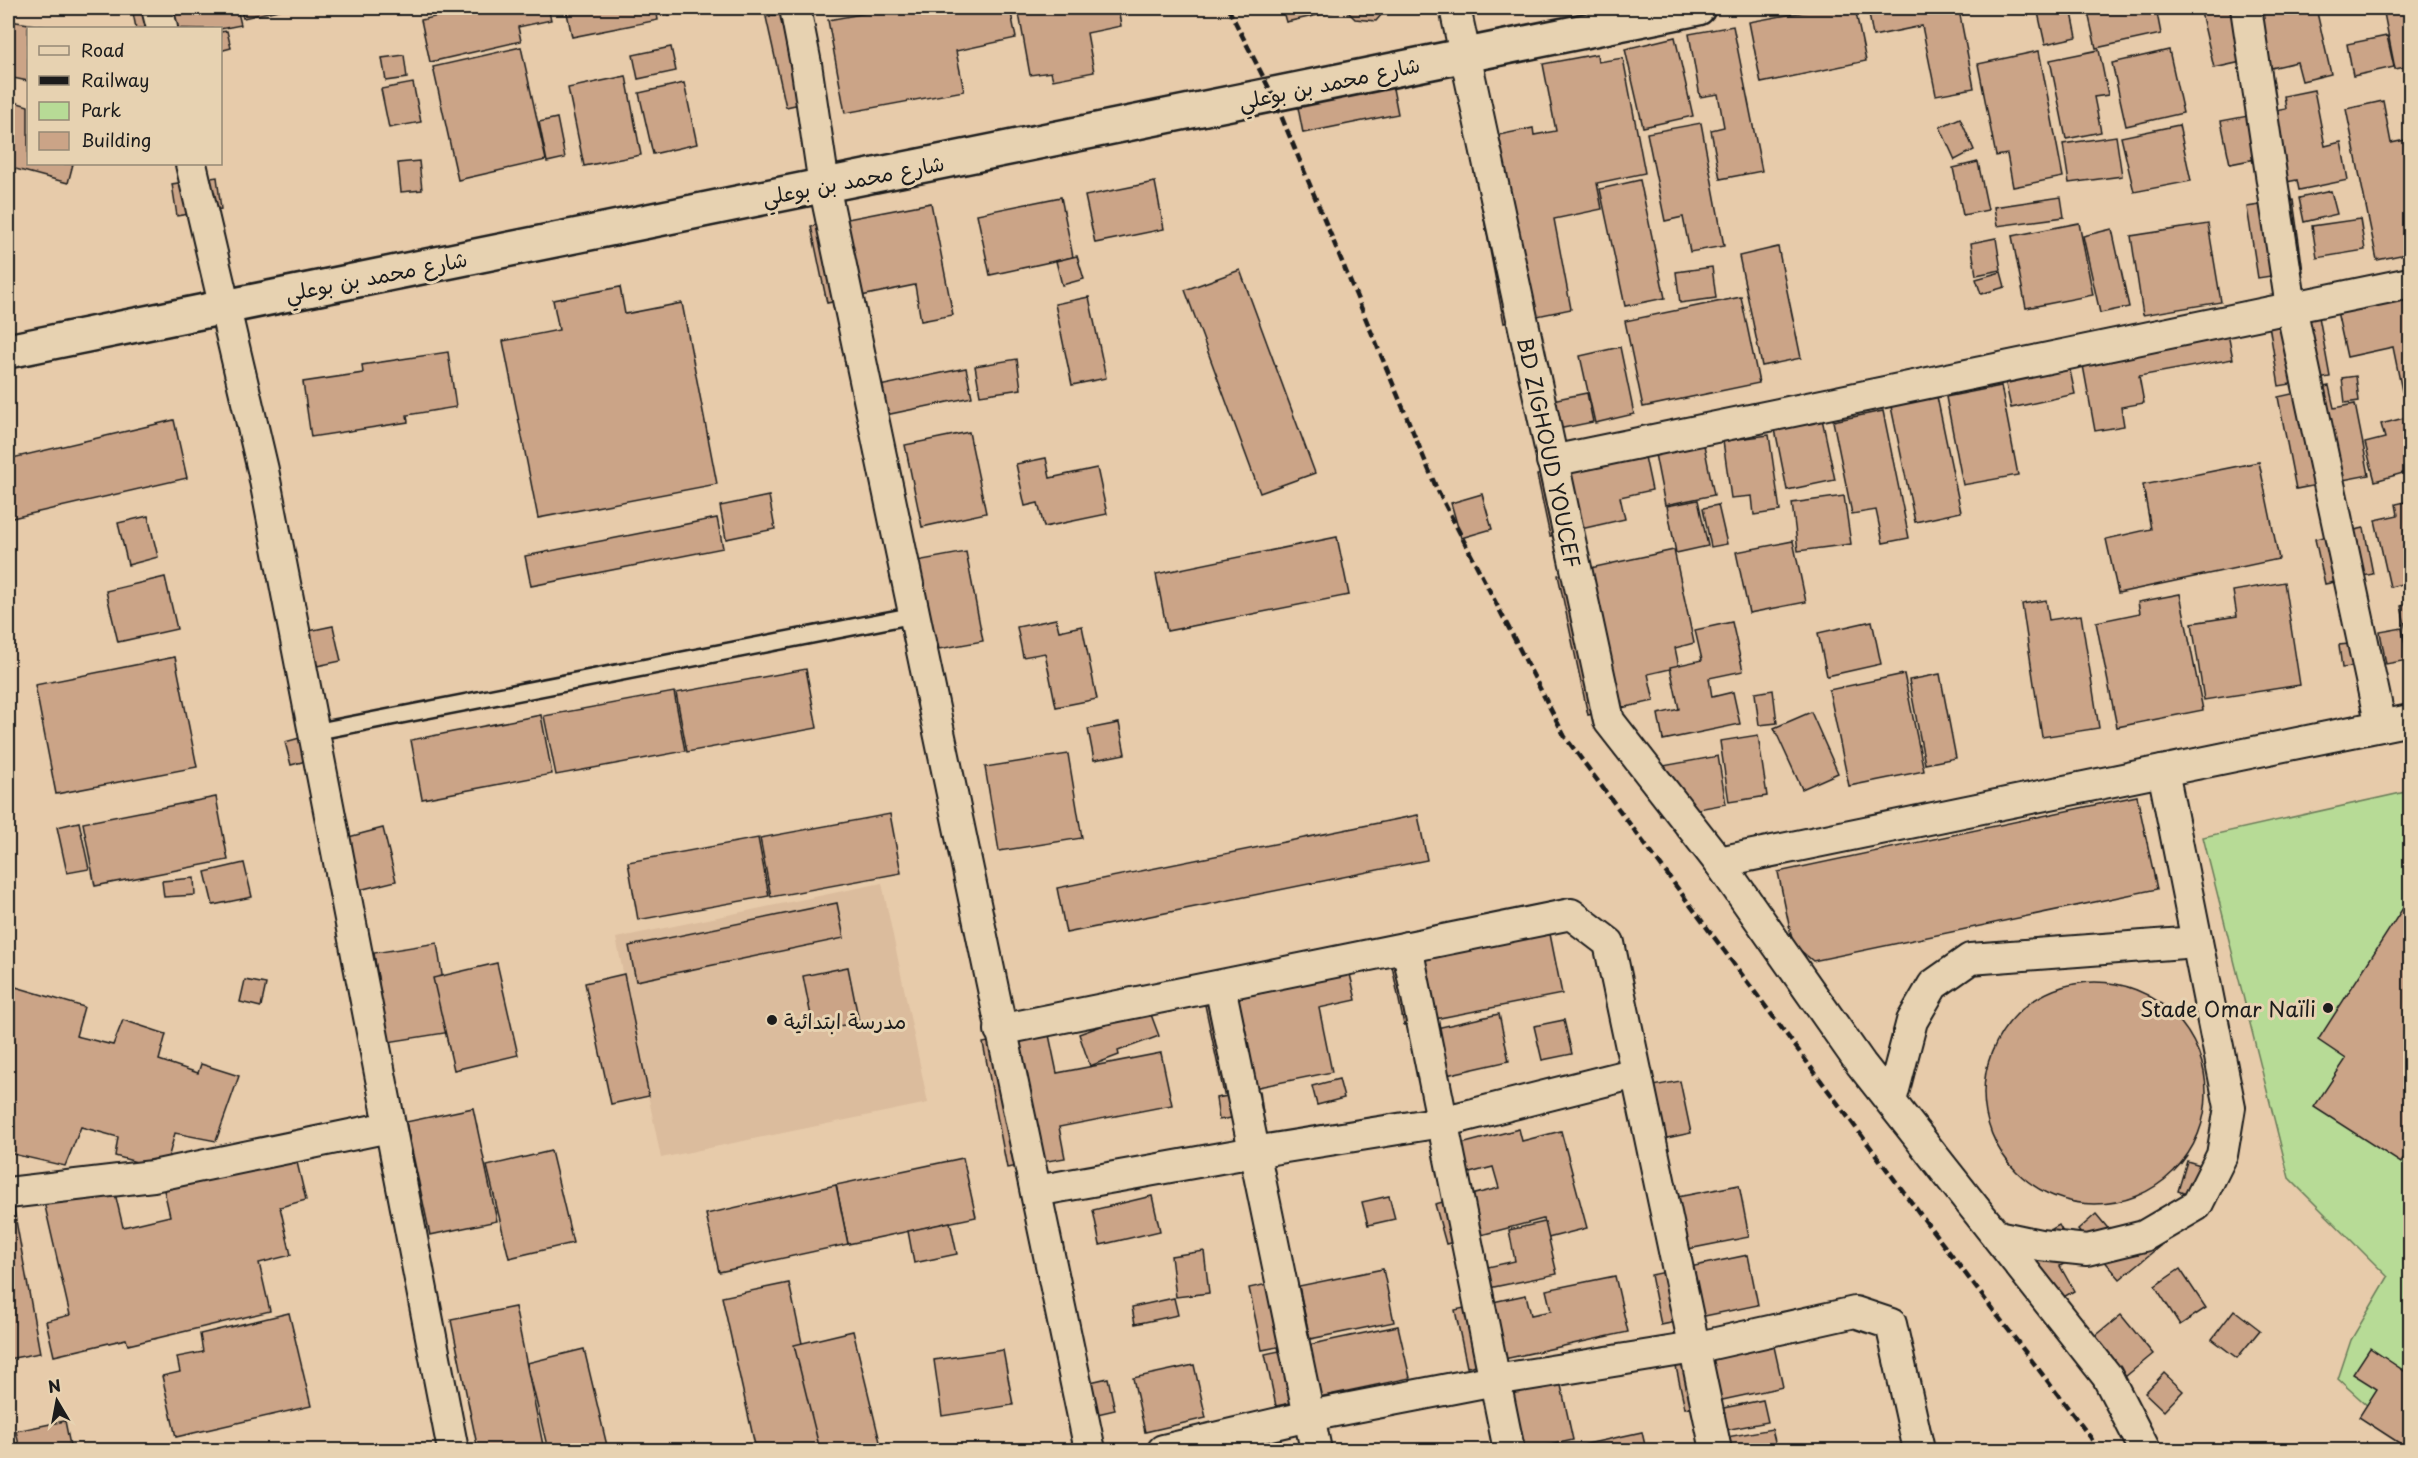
<svg xmlns="http://www.w3.org/2000/svg" width="2418" height="1458" font-family="'Playpen Sans','Playpen Sans Arabic',sans-serif">
  <rect width="100%" height="100%" fill="#e7cbaa"/>
  <filter id="ink" filterUnits="userSpaceOnUse"><feTurbulence type="fractalNoise" baseFrequency=".0167" numOctaves="2"/><feDisplacementMap in="SourceGraphic" scale="12" xChannelSelector="R" yChannelSelector="G"/><feConvolveMatrix kernelMatrix="1 2 1 2 8 2 1 2 1" color-interpolation-filters="sRGB"/></filter>
  <g filter="url(#ink)">
    <path fill="#dbbc9d" d="M882,883l46,220 -267,55 -45,-220z"/>
    <path fill="#b7db96" stroke="#6a7c59" stroke-width="1.5" d="M2410,791v653l-72,-65 13,-39 37,-63 -99,-99 -86,-341z"/>
    <g fill="#cba487" stroke="#1c1c1c" stroke-width="1.5">
      <path d="M132,8h105l4,17 -21,4 -84,-1z"/>
      <path d="M240,8h47l-44,10z"/>
      <path d="M473,8h75l3,12 -33,7 3,14 -91,21 -9,-42z"/>
      <path d="M566,8h90l2,12 -86,17z"/>
      <path d="M667,8h47l-46,7z"/>
      <path d="M894,8h54l1,2 14,-2h47l6,30 -60,13 8,40 -119,22 -17,-93z"/>
      <path d="M1018,8h100l3,18 -34,7 7,39 -41,8 -2,-8 -21,3z"/>
      <path d="M1282,8h105l-11,13 -21,-2 -10,-10 -59,13z"/>
      <path d="M1825,8h30l11,53 -105,22 -12,-61z"/>
      <path d="M1868,8h115l1,2 -24,5 14,73 -38,7 -14,-69 -49,10z"/>
      <path d="M2037,8h34l6,29 -32,7z"/>
      <path d="M2087,8h69l5,26 -65,14z"/>
      <path d="M2200,8h116l15,66 -29,7 -5,-19 -30,7 -3,-12 -50,11z"/>
      <path d="M2383,8h27v58l-15,3z"/>
      <path d="M798,10l20,90 -32,7 -20,-90z"/>
      <path d="M10,21l44,7h-26v53l-20,-4v-42z"/>
      <path d="M1733,26l29,145 -42,8 -9,-49 13,-3 -6,-33 -18,3 -11,-63z"/>
      <path d="M227,31l4,17 -11,3v-19z"/>
      <path d="M2387,36l7,31 -41,9 -6,-32z"/>
      <path d="M1675,37l18,79 -50,11 -18,-78z"/>
      <path d="M521,47l25,113 -88,20 -25,-113z"/>
      <path d="M671,47l5,24 -38,8 -5,-24z"/>
      <path d="M2099,50l9,45 -14,2 7,35 -35,7 -16,-79z"/>
      <path d="M2169,50l14,63 -57,13 -14,-63z"/>
      <path d="M2039,51l24,126 -50,10 -6,-33 -11,2 -18,-92z"/>
      <path d="M1597,54l1,8 25,-4 22,115 -48,10 5,26 -48,10 17,90 -67,14 -35,-182 64,-13 1,7 22,-4 -13,-67z"/>
      <path d="M404,55l3,23 -21,3 -4,-23z"/>
      <path d="M1388,63l10,51 -95,19 -8,-41z"/>
      <path d="M626,76l15,79 -57,11 -16,-78z"/>
      <path d="M413,83l8,39 -32,6 -8,-39z"/>
      <path d="M684,83l13,61 -44,10 -14,-61z"/>
      <path d="M2314,90l11,56 16,-4 7,38 -49,10 -2,-10 -30,6 -6,-28 -31,6 -9,-43 65,-12 -2,-13z"/>
      <path d="M8,100l20,6v58h45l-5,19 -60,-16z"/>
      <path d="M2383,101l8,42 19,-4v114l-33,7 -31,-151z"/>
      <path d="M557,118l8,40 -18,4 -8,-40z"/>
      <path d="M1960,118l14,32 -19,10 -15,-33z"/>
      <path d="M1701,123l23,123 -34,6 -7,-35 -18,4 -18,-88z"/>
      <path d="M2179,125l12,56 -57,11 -13,-55z"/>
      <path d="M2116,136l6,40 -53,7 -6,-39z"/>
      <path d="M419,161l3,29 -21,2 -3,-29z"/>
      <path d="M1978,162l10,48 -25,5 -10,-47z"/>
      <path d="M217,177l4,32 -44,7 -5,-32z"/>
      <path d="M1640,180l25,118 -40,8 -25,-117z"/>
      <path d="M1155,182l9,47 -69,14 -10,-47z"/>
      <path d="M2331,191l6,23 -33,8 -5,-24z"/>
      <path d="M1061,197l12,60 -83,18 -13,-61z"/>
      <path d="M2061,197l3,20 -67,9 -3,-19z"/>
      <path d="M2293,200l10,71 -45,7 -11,-71z"/>
      <path d="M931,203l22,112 -32,6 -6,-36 -88,18 -16,-77z"/>
      <path d="M2360,219l5,31 -48,8 -5,-32z"/>
      <path d="M2079,223l14,72 -67,13 -14,-72z"/>
      <path d="M2208,224l13,78 -78,13 -12,-79z"/>
      <path d="M2112,229l17,78 -29,6 -17,-77z"/>
      <path d="M1996,238l5,32 -25,5 -5,-32z"/>
      <path d="M1778,247l23,111 -39,8 -23,-110z"/>
      <path d="M1077,256l7,23 -22,6 -6,-24z"/>
      <path d="M1712,267l4,31 -36,5 -4,-31z"/>
      <path d="M1240,270l75,203 -55,20 -75,-203z"/>
      <path d="M2001,272l4,15 -24,7 -5,-15z"/>
      <path d="M620,287l5,27 57,-11 35,181 -179,34 -35,-177 56,-11 -6,-30z"/>
      <path d="M2410,287v102l-8,2 -9,-44 -46,10 -12,-55z"/>
      <path d="M1089,297l17,81 -34,7 -17,-81z"/>
      <path d="M1741,297l18,86 -116,24 -18,-86z"/>
      <path d="M2318,311l12,66 -51,9 -11,-67z"/>
      <path d="M2228,334l5,25 -94,17 5,27 -23,4 3,19 -29,5 -13,-71z"/>
      <path d="M1620,347l14,67 -39,9 -15,-67z"/>
      <path d="M448,352l8,55 -49,8 1,7 -97,15 -8,-55 60,-9 -1,-8z"/>
      <path d="M1017,359l4,30 -41,6 -5,-29z"/>
      <path d="M2068,361l7,33 -64,14 -7,-33z"/>
      <path d="M966,368l6,29 -101,21 -6,-29z"/>
      <path d="M2356,376l3,25 -14,2 -3,-25z"/>
      <path d="M2001,386l17,89 -55,10 -17,-88z"/>
      <path d="M2329,386l5,22 21,-4 14,71 -73,14 -18,-92z"/>
      <path d="M1935,387l26,125 -46,10 -26,-125z"/>
      <path d="M1587,393l6,29 -60,12 -6,-29z"/>
      <path d="M1883,411l26,127 -26,5 -7,-33 -24,4 -19,-93z"/>
      <path d="M1821,414l14,66 -48,10 -13,-66z"/>
      <path d="M2404,418l6,23v30l-35,10 -10,-38 20,-5 -4,-14z"/>
      <path d="M174,420l13,58 -179,41v-60z"/>
      <path d="M969,432l17,81 -64,14 -17,-82z"/>
      <path d="M1769,435l11,76 -26,4 -2,-19 -21,2 -8,-57z"/>
      <path d="M1704,445l10,50 -49,10 -10,-51z"/>
      <path d="M1644,452l8,38 -32,7 5,22 -75,17 -13,-61z"/>
      <path d="M1046,458l4,20 47,-10 10,46 -63,13 -6,-24 -13,3 -9,-42z"/>
      <path d="M2259,462l20,97 -161,34 -12,-54 45,-10 -8,-44z"/>
      <path d="M1482,494l10,35 -31,9 -10,-35z"/>
      <path d="M769,496l6,33 -49,10 -6,-33z"/>
      <path d="M1844,496l7,48 -53,7 -6,-48z"/>
      <path d="M1698,500l10,46 -32,7 -9,-47z"/>
      <path d="M2410,501v81l-20,5 -15,-67 23,-5 -2,-11z"/>
      <path d="M1718,505l9,39 -16,3 -8,-39z"/>
      <path d="M148,516l10,41 -30,8 -10,-42z"/>
      <path d="M717,518l6,30 -192,38 -6,-30z"/>
      <path d="M2364,528l9,46 -48,10 -10,-45z"/>
      <path d="M1337,537l12,58 -182,36 -11,-57z"/>
      <path d="M1793,541l13,61 -57,11 -13,-61z"/>
      <path d="M1674,550l20,93 -19,5 4,19 -31,7 6,27 -66,14 -30,-140z"/>
      <path d="M966,552l17,89 -44,8 -3,-15 -22,4 -14,-74z"/>
      <path d="M165,577l12,52 -59,13 -12,-51z"/>
      <path d="M2284,582l16,103 -96,15 -12,-77 45,-7 -4,-25z"/>
      <path d="M2180,594l23,116 -86,17 -21,-105 44,-9 -2,-11z"/>
      <path d="M2046,600l3,20 32,-5 18,113 -57,9 -20,-133z"/>
      <path d="M2410,603v46l-9,-43z"/>
      <path d="M1056,619l3,12 23,-5 15,73 -41,8 -11,-54 -22,4 -6,-30z"/>
      <path d="M1872,621l9,43 -54,12 -9,-43z"/>
      <path d="M1732,622l11,49 -34,7 3,19 21,-5 7,32 -77,16 -5,-26 21,-5 -9,-42 32,-7 -7,-30z"/>
      <path d="M333,626l8,35 -34,7 -8,-35z"/>
      <path d="M2402,628l6,32 -22,4 -6,-32z"/>
      <path d="M2359,643l3,23 -20,2 -3,-23z"/>
      <path d="M175,657l22,110 -141,27 -21,-109z"/>
      <path d="M806,669l11,59 -130,24 -11,-59z"/>
      <path d="M1904,674l20,97 -75,15 -20,-96z"/>
      <path d="M1940,674l16,84 -31,6 -16,-84z"/>
      <path d="M1773,690l4,33 -18,2 -4,-32z"/>
      <path d="M674,692l11,59 -129,24 -12,-59z"/>
      <path d="M1811,712l27,61 -36,16 -28,-61z"/>
      <path d="M541,715l11,59 -130,25 -11,-59z"/>
      <path d="M1119,723l6,31 -31,6 -6,-31z"/>
      <path d="M1758,735l9,61 -38,6 -9,-61z"/>
      <path d="M307,736l6,23 -22,6 -6,-23z"/>
      <path d="M1068,754l14,84 -83,13 -14,-84z"/>
      <path d="M1718,756l8,48 -66,12 -8,-48z"/>
      <path d="M2137,796l20,93 -344,72 -20,-17 -15,-72z"/>
      <path d="M216,797l12,63 -133,26 -12,-63z"/>
      <path d="M890,814l11,59 -130,24 -11,-59z"/>
      <path d="M1418,815l9,45 -361,73 -9,-45z"/>
      <path d="M79,822l10,47 -22,4 -10,-46z"/>
      <path d="M383,828l13,53 -45,11 -14,-52z"/>
      <path d="M758,838l11,58 -131,24 -10,-58z"/>
      <path d="M244,863l8,34 -39,8 -8,-33z"/>
      <path d="M194,878l1,17 -31,2 -2,-16z"/>
      <path d="M2410,897v251l-9,15 -87,-56 32,-48 -28,-19z"/>
      <path d="M837,903l7,35 -208,43 -7,-35z"/>
      <path d="M1549,929l13,65 -158,31 -13,-64z"/>
      <path d="M437,943l14,89 -63,10 -14,-89z"/>
      <path d="M497,963l21,92 -64,15 -21,-92z"/>
      <path d="M848,967l11,55 -45,9 -11,-55z"/>
      <path d="M624,974l25,122 -38,8 -26,-121z"/>
      <path d="M1350,974l6,26 -37,8 13,64 -108,22 -19,-89z"/>
      <path d="M245,980l21,4 -5,23 -21,-5z"/>
      <circle cx="2095" cy="1093" r="111"/>
      <path d="M9,985l75,22 -8,29 37,9 10,-25 43,14 -7,26 39,13 3,-9 38,12 -23,65 -41,-8 -10,37 -50,-14 3,-19 -37,-10 -16,39 -57,-13z"/>
      <path d="M1149,1009l10,27 -41,15 1,4 -29,11 -11,-32z"/>
      <path d="M1499,1014l10,47 -76,17 -10,-47z"/>
      <path d="M1564,1020l8,34 -30,6 -8,-34z"/>
      <path d="M1048,1030l9,43 104,-20 11,52 -113,22 6,31 -58,10 -24,-125z"/>
      <path d="M1339,1079l5,19 -27,7 -5,-19z"/>
      <path d="M1680,1081l11,52 -43,9 -11,-53z"/>
      <path d="M1260,1091l3,22 -44,7 -3,-22z"/>
      <path d="M473,1108l24,113 -67,14 -24,-113z"/>
      <path d="M1519,1129l3,12 39,-10 26,97 -39,10 -5,-19 -97,25 -11,-40 64,-16 -6,-21 -39,10 -8,-29z"/>
      <path d="M551,1151l22,92 -64,15 -22,-92z"/>
      <path d="M296,1158l10,42 -26,7 11,48 -32,8 11,48 -142,34 -2,-6 -72,17 -8,-35 24,-6 -26,-113 69,-17 10,42 47,-11 -6,-26z"/>
      <path d="M963,1158l13,59 -128,27 -12,-59z"/>
      <path d="M2187,1161l20,6 -10,31 -19,-7z"/>
      <path d="M836,1185l12,59 -129,28 -13,-58z"/>
      <path d="M1739,1185l10,52 -76,15 -11,-52z"/>
      <path d="M1152,1196l8,35 -60,14 -7,-35z"/>
      <path d="M1389,1196l6,23 -27,6 -6,-23z"/>
      <path d="M13,1204l27,149 -32,6v-154z"/>
      <path d="M2096,1214l25,30 22,-18 17,20 -40,33 -42,-49z"/>
      <path d="M950,1222l7,32 -43,9 -6,-32z"/>
      <path d="M1545,1222l12,52 -83,17 -4,-20 45,-10 -6,-31z"/>
      <path d="M2059,1225l18,32 -17,9 14,25 -29,17 -33,-56z"/>
      <path d="M1204,1251l5,42 -33,4 -5,-41z"/>
      <path d="M1748,1255l10,50 -97,20 -10,-50z"/>
      <path d="M1383,1269l11,53 -84,17 -11,-53z"/>
      <path d="M2180,1269l26,39 -26,17 -25,-39z"/>
      <path d="M1615,1276l13,56 -161,35 -12,-57 71,-15 5,20 20,-4 -5,-21z"/>
      <path d="M1295,1278l14,63 -47,9 -13,-62z"/>
      <path d="M789,1283l36,167h-69l-34,-153z"/>
      <path d="M1174,1298l4,17 -43,9 -3,-17z"/>
      <path d="M515,1307l29,143h-66l-27,-130z"/>
      <path d="M2234,1310l26,20 -23,28 -25,-19z"/>
      <path d="M289,1313l22,93 -135,31 -14,-61 18,-4 -3,-15 26,-5 -3,-18z"/>
      <path d="M2121,1315l32,39 -44,36 -32,-39z"/>
      <path d="M1398,1326l12,52 -134,28 -11,-52z"/>
      <path d="M853,1331l29,119h-62l-26,-105z"/>
      <path d="M1771,1333l12,54 -98,21 -12,-55z"/>
      <path d="M2370,1348l40,27v75l-51,-33 18,-28 -24,-15z"/>
      <path d="M584,1349l24,101h-60l-21,-87z"/>
      <path d="M1003,1350l10,55 -71,11 -8,-56z"/>
      <path d="M1194,1365l12,53 -61,14 -12,-54z"/>
      <path d="M2164,1373l19,18 -19,20 -19,-18z"/>
      <path d="M1108,1378l7,32 -44,10 -7,-32z"/>
      <path d="M1560,1381l13,59 -41,9 1,1h-39l-11,-52z"/>
      <path d="M1763,1400l5,22 -53,10 -21,-18z"/>
      <path d="M65,1421l6,29h-51l-4,-19z"/>
      <path d="M1772,1429l5,21h-54l-2,-12z"/>
      <path d="M1642,1432l4,18h-72l-1,-3z"/>
    </g>
    <g fill="none" stroke-linecap="round" stroke-linejoin="round">
      <g stroke="#1c1c1c" stroke-width="20">
        <path id="service" d="M314,732l600,-117"/>
      </g>
      <g stroke="#1c1c1c" stroke-width="34">
        <g id="minor">
          <path d="M157,8l5,20"/>
          <path d="M795,8l11,56 18,121 266,1265"/>
          <path d="M1455,8l154,713 110,141 142,202 246,312 38,74"/>
          <path d="M2246,8l45,299 90,419"/>
          <path d="M191,164l72,306 190,980"/>
          <path d="M1552,461l858,-178"/>
          <path d="M1719,862l691,-142"/>
          <path d="M1407,947l102,503"/>
          <path d="M1220,986l96,464"/>
          <path d="M1000,1030l571,-116 38,29 107,507"/>
          <path d="M1891,1101l21,-80 21,-36 37,-26 227,-17"/>
          <path d="M1036,1191l218,-39 188,-30 194,-49"/>
          <path d="M8,1193l145,-17 236,-49"/>
          <path d="M1997,1236l43,9 47,5 57,-14 53,-31 25,-50 8,-48 -67,-336"/>
          <path d="M1163,1450l146,-34 186,-36 199,-32 161,-36 36,12 28,126"/>
        </g>
      </g>
      <g stroke="#1c1c1c" stroke-width="38">
        <path id="primary" d="M8,351l1690,-343"/>
      </g>
      <use href="#service" stroke="#e7d2b1" stroke-width="15"/>
      <use href="#minor" stroke="#e7d2b1" stroke-width="30"/>
      <use href="#primary" stroke="#e7d2b1" stroke-width="33"/>
      <path stroke="#1c1c1c" stroke-width="4.5" stroke-dasharray="9 4.5" stroke-linecap="butt" d="M1228,8l44,86 164,393 129,250 364,489 162,212 6,12"/>
    </g>
  </g>
  <g fill="#1c1c1c" stroke="#e7d2b1" stroke-width="2">
    <circle cx="2328" cy="1008" r="6"/>
    <circle cx="772" cy="1020" r="6"/>
  </g>
  <g text-anchor="middle" dominant-baseline="central" stroke-width="6" stroke-linejoin="round" paint-order="stroke">
    <g font-size="21" fill="#1c1c1c" stroke="#e7d2b1">
      <text transform="translate(1329 82) rotate(-12)">شارع محمد بن بوعلي</text>
      <text transform="translate(853 179) rotate(-11)">شارع محمد بن بوعلي</text>
      <text transform="translate(376 275) rotate(-11)">شارع محمد بن بوعلي</text>
      <text transform="translate(1550 452) rotate(78)">BD ZIGHOUD YOUCEF</text>
    </g>
    <g font-size="21" fill="#1c1c1c" stroke="#e7d2b1" text-anchor="end">
      <text x="2316" y="1008">Stade Omar Naïli</text>
      <text x="784" y="1020" text-anchor="start">مدرسة ابتدائية</text>
    </g>
  </g>
  <rect width="2418" height="1458" fill="none" stroke="#e7d2b1" stroke-width="30"/>
  <rect x="15" y="15" width="2388" height="1428" fill="none" stroke="#1c1c1c" stroke-width="2" filter="url(#ink)"/>
  <rect x="27" y="27" width="195" height="138" fill="#e7d2b1" stroke="#968975" stroke-width="1.5"/>
  <rect x="39" y="46" width="30" height="9" fill="#e7d2b1" stroke="#968975" stroke-width="1.5"/>
  <text x="81" y="57" font-size="18" fill="#1c1c1c">Road</text>
  <rect x="39" y="76" width="30" height="9" fill="#1c1c1c" stroke="#968975" stroke-width="1.5"/>
  <text x="81" y="87" font-size="18" fill="#1c1c1c">Railway</text>
  <rect x="39" y="102" width="30" height="18" fill="#b7db96" stroke="#968975" stroke-width="1.5"/>
  <text x="81" y="117" font-size="18" fill="#1c1c1c">Park</text>
  <rect x="39" y="132" width="30" height="18" fill="#cba487" stroke="#968975" stroke-width="1.5"/>
  <text x="81" y="147" font-size="18" fill="#1c1c1c">Building</text>
  <g transform="translate(57 1401) rotate(350)" stroke="#e7d2b1" stroke-width="4.5" paint-order="stroke">
  <path d="M0-4.5L10 22L0 15L-10 22Z" fill="#1c1c1c"/>
  <text y="-9" font-size="16" font-weight="bold" text-anchor="middle" fill="#1c1c1c">N</text>
  </g>
</svg>
